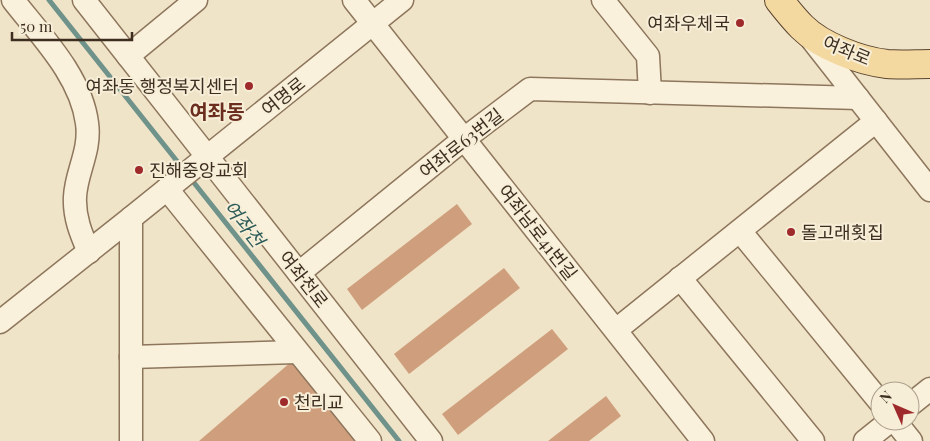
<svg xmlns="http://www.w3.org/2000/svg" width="930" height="441" font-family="'Playfair Display','Noto Sans KR',serif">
  <rect width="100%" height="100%" fill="#f0e4c8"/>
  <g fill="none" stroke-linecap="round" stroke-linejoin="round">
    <g stroke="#6f938a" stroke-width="5">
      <path d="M49,0l135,170"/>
      <path d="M191,179l208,262"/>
    </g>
  </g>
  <g fill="#cf9f7d">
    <path d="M457,204l15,20 -110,86 -15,-21z"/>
    <path d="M504,268l16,20 -111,86 -15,-20z"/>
    <path d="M552,329l16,20 -110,86 -16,-21z"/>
    <path d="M291,362l65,79h-157z"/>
    <path d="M606,396l15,20 -32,25h-41z"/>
  </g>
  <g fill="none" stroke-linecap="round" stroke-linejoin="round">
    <g stroke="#8d765c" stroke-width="25">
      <g id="minor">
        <path d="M13,0c28,36 68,76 74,123 4,28 -11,49 -12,74 -1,20 6,37 14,55"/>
        <path d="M84,0l347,441"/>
        <path d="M354,0l349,441"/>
        <path d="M603,0l45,56 2,37"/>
        <path d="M810,37l120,153"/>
        <path d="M128,56l68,-56"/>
        <path d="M167,189l203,252"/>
        <path d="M740,231l140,171"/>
        <path d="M299,273l165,-134 66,-50 328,9"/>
        <path d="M680,278l133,163"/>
        <path d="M0,322l131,-104"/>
        <path d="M616,330l260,-209"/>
        <path d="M131,357l166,-5"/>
        <path d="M910,405l20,-16"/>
        <path d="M895,421l16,20"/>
        <path d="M131,441v-223l271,-218"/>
        <path d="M865,441l25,-20"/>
      </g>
    </g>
    <g stroke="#5b4430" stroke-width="30">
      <path id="major" d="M779,0c7,9 15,19 23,27 19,19 58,34 85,37 14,1 29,0 43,0"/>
    </g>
    <use href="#minor" stroke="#faf1dc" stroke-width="22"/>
    <use href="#major" stroke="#f3d9a0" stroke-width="28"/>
  </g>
  <g fill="#9e2a2b" stroke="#f7eed8" stroke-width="2">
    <circle cx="740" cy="23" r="5"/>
    <circle cx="249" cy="86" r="5"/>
    <circle cx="139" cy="170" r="5"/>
    <circle cx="791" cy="232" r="5"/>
    <circle cx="284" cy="402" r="5"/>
  </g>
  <g text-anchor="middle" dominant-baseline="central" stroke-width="4" stroke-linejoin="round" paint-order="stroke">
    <g font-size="18" fill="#3d2e20" stroke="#f7eed8" text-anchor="start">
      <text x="730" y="23" text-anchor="end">여좌우체국</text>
      <text x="239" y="86" text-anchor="end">여좌동 행정복지센터</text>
      <text x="149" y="170">진해중앙교회</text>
      <text x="801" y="232">돌고래횟집</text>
      <text x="294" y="402">천리교</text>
    </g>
    <g font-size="18" fill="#3d2e20" stroke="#f7eed8">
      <text transform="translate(847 50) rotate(22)">여좌로</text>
      <text transform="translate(283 96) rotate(-39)">여명로</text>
      <text transform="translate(461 143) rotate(-38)">여좌로63번길</text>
      <text transform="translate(538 232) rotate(52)">여좌남로41번길</text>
      <text transform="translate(304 279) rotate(52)">여좌천로</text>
    </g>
    <g font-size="19" font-style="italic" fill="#2f5d5a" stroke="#f7eed8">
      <text transform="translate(245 223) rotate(52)">여좌천</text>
    </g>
    <g font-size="20" font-weight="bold" fill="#6b2e1e" stroke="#f7eed8">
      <text x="217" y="110">여좌동</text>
    </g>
  </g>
  <g transform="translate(895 406) rotate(315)"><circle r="24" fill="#f7eed8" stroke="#ada18e"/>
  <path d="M0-4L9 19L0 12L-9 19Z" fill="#9e2a2b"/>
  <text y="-8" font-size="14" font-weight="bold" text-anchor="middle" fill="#3d2e20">N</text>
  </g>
  <path d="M12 32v8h120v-8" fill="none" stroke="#3d2e20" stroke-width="2.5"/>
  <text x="20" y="32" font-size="15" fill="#3d2e20" stroke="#f7eed8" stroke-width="4" paint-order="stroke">50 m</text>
</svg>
